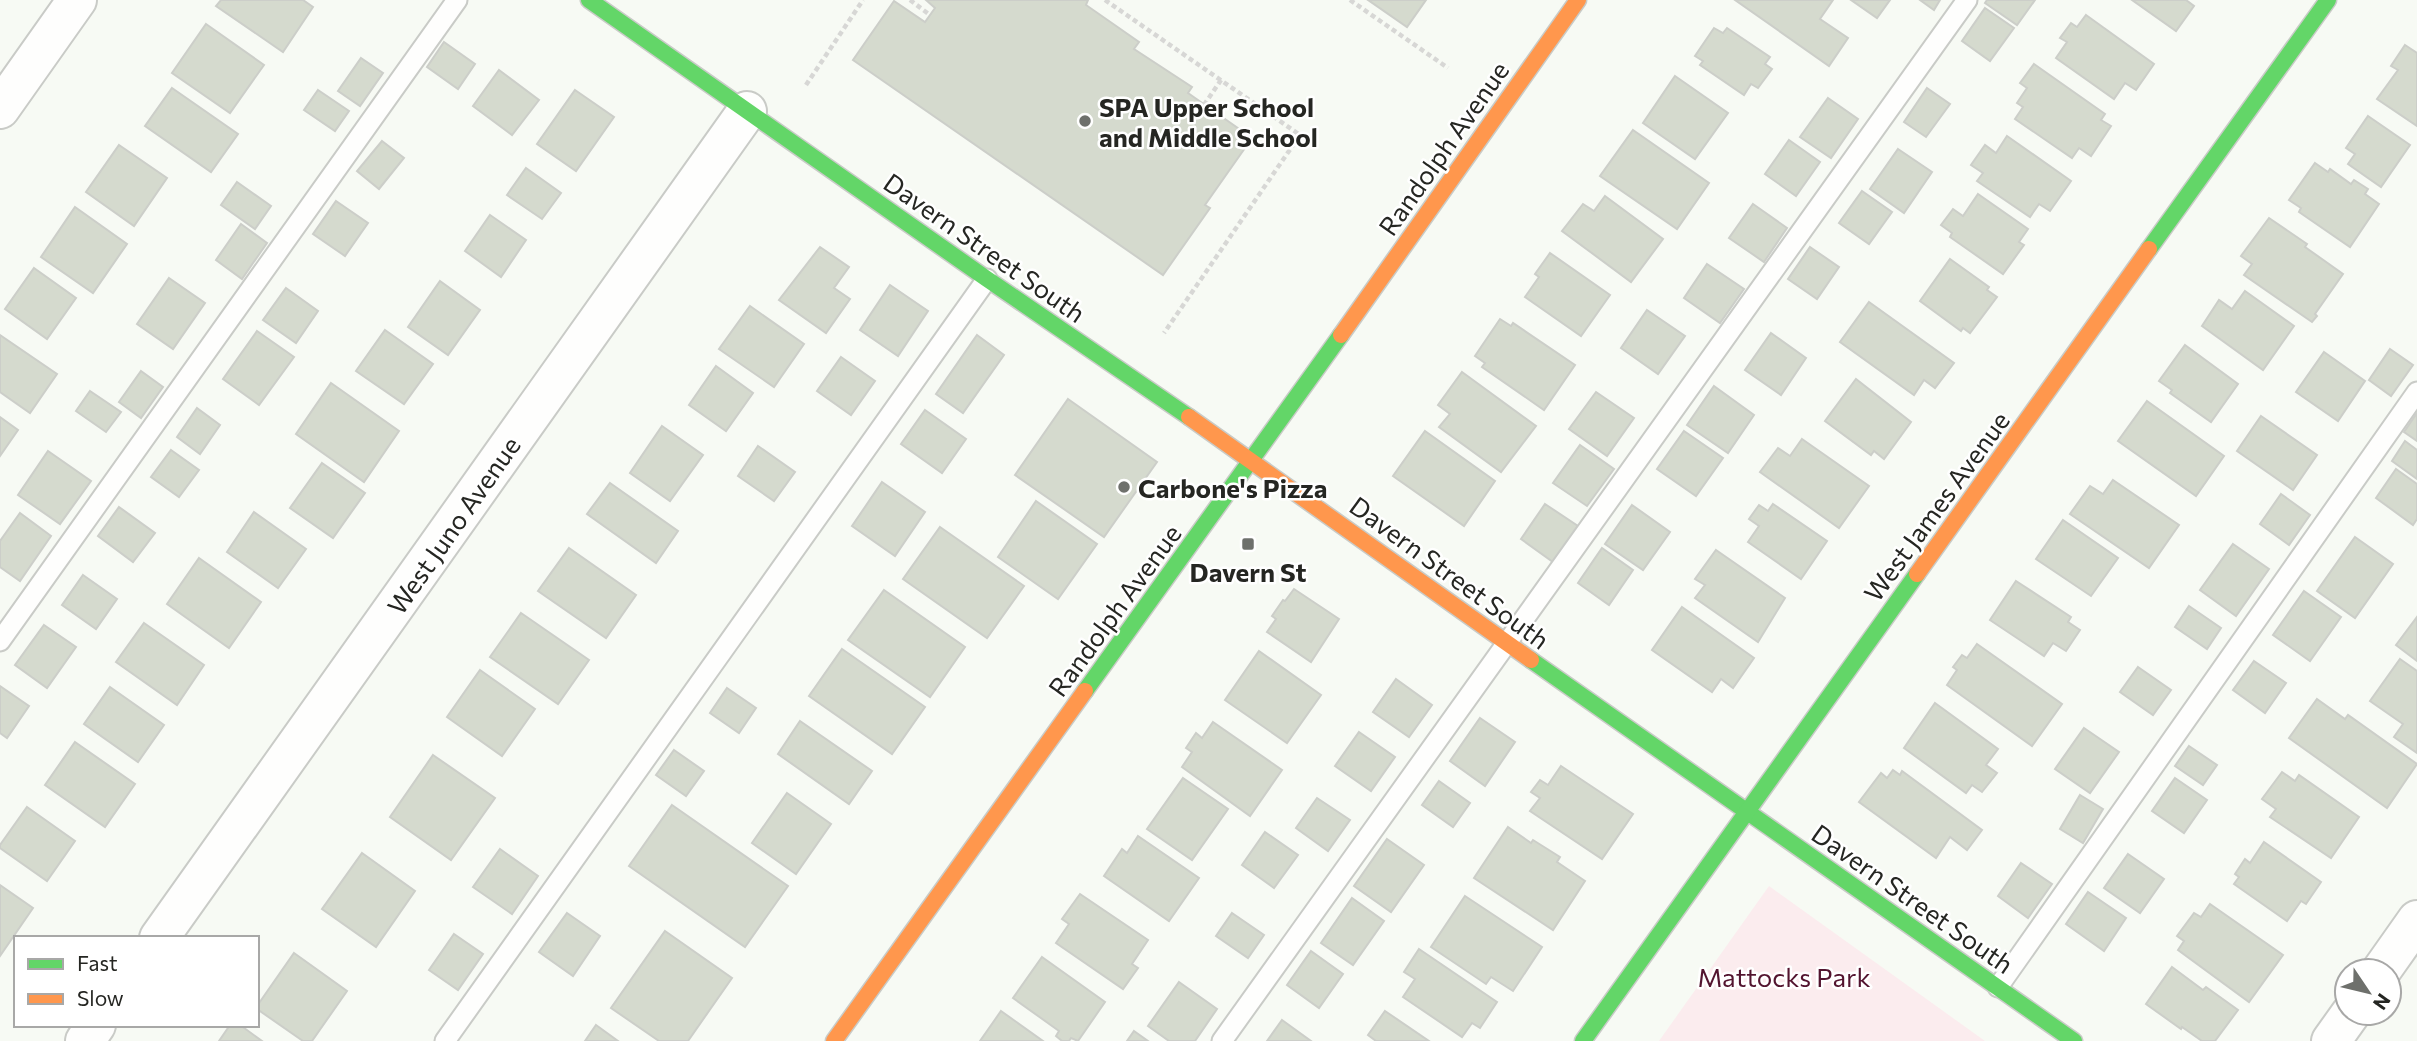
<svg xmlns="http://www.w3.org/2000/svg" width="2417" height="1041" font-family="Commissioner,sans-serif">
  <rect width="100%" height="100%" fill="#f7faf4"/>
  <path fill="#fbecee" d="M1769,886l216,155h-326z"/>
  <g fill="#d5dace" stroke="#cccec9" stroke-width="2">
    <path d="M221,0h82l10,7 -30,45 -67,-46z"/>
    <path d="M926,0h162l-2,5 53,37 -5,7 58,38 -4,6 64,45 -47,67 5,3 -47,67 -310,-215 41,-59 31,21 10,-14z"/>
    <path d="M1368,0h58l-19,27z"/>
    <path d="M1735,0h98l-13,19 28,19 -19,28z"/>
    <path d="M1851,0h39l-13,18z"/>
    <path d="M1920,0h20l-6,10z"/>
    <path d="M1987,0h48l-18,25 -32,-22z"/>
    <path d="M2132,0h54l8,6 -18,25z"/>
    <path d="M1985,8l29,20 -24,33 -28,-20z"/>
    <path d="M2086,15l68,49 -18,26 -11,-7 -11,16 -58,-41 11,-16 -7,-4 11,-15 6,4z"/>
    <path d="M206,24l58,41 -34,48 -58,-40z"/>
    <path d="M1714,28l9,5 4,-5 43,29 -5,7 7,5 -14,19 -7,-4 -7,11 -44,-30 3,-4 -8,-5z"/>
    <path d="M444,42l31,22 -17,25 -31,-22z"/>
    <path d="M2405,45l12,8v73l-40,-27 21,-29 -7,-4z"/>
    <path d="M361,58l22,15 -23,33 -22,-15z"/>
    <path d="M2034,64l71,50 -4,6 10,6 -20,30 -12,-8 -7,10 -57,-39 8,-12 -6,-4 10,-15 -7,-5z"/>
    <path d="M499,70l40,30 -27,35 -39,-29z"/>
    <path d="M1675,76l53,37 -33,46 -52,-36z"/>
    <path d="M172,88l66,46 -27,38 -66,-46z"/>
    <path d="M1927,88l23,16 -24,33 -22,-15z"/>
    <path d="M318,90l31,21 -14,20 -31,-21z"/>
    <path d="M575,90l39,27 -38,54 -39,-27z"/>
    <path d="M1828,98l30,21 -27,39 -31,-21z"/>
    <path d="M2368,116l42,29 -29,42 -33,-23 7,-10 -9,-6z"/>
    <path d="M1633,130l76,53 -32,46 -77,-53z"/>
    <path d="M2007,136l64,45 -21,30 -11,-7 -9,13 -53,-36 6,-8 -12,-8 14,-20 11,8z"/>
    <path d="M1789,140l31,22 -24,34 -31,-22z"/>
    <path d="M382,141l22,17 -25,31 -22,-18z"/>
    <path d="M119,145l48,33 -33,48 -48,-34z"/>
    <path d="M1898,149l34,23 -28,41 -34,-24z"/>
    <path d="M2315,163l13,9 2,-3 21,15 3,-4 14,9 -3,5 14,10 -29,43 -51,-35 2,-4 -12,-8z"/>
    <path d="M526,168l35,25 -19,26 -35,-24z"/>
    <path d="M237,182l34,24 -16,23 -34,-24z"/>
    <path d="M1862,191l30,21 -23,32 -30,-21z"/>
    <path d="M1978,194l50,35 -9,13 5,3 -21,29 -53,-37 2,-4 -11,-8 12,-16 10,7z"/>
    <path d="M1605,196l58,43 -32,43 -69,-51 21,-27 11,7z"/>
    <path d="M336,201l32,22 -23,33 -32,-22z"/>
    <path d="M1753,204l34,24 -23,34 -35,-24z"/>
    <path d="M75,207l52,37 -34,49 -52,-36z"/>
    <path d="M490,215l36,25 -25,37 -36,-26z"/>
    <path d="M2269,218l38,26 -2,3 38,27 -28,40 2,2 -5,6 -68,-47 8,-11 -11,-8z"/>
    <path d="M241,224l26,19 -25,36 -26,-19z"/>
    <path d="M820,247l29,20 -15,21 16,11 -24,34 -47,-33z"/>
    <path d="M1810,247l29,20 -22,32 -29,-20z"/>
    <path d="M1550,253l60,42 -29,41 -56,-39 14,-20 -4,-3z"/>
    <path d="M1950,259l39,28 -2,3 10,7 -27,36 -7,-5 -2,3 -41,-30z"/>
    <path d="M1707,264l37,25 -24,34 -36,-25z"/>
    <path d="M34,268l42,30 -29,41 -42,-30z"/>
    <path d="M169,278l36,25 -32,46 -36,-25z"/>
    <path d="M440,281l40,29 -32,45 -40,-28z"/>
    <path d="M890,285l38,26 -30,45 -38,-26z"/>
    <path d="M286,288l32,23 -22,32 -33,-23z"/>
    <path d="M2245,291l49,35 -31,44 -61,-44 17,-26 13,9z"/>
    <path d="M1869,302l85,61 -19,25 -11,-8 -10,15 -74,-53z"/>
    <path d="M750,306l54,38 -30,43 -55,-38z"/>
    <path d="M1647,310l38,26 -27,38 -37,-26z"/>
    <path d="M1500,319l11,7 2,-3 62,42 -31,45 -62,-43 3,-4 -10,-7z"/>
    <path d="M385,330l48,34 -29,40 -48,-33z"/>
    <path d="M257,331l37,26 -35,48 -36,-26z"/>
    <path d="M1771,333l35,25 -25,37 -36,-25z"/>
    <path d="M0,335l57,39 -27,39 -30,-21z"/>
    <path d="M977,335l27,20 -41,58 -27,-19z"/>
    <path d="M2185,345l53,39 -27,38 -41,-29 2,-3 -13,-9z"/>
    <path d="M2390,349l23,16 -22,31 -22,-16z"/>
    <path d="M2324,352l41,29 -27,40 -42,-29z"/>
    <path d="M841,357l34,24 -24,34 -34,-24z"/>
    <path d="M716,366l37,27 -27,38 -37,-26z"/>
    <path d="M141,371l22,16 -22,31 -22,-16z"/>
    <path d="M1462,372l74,54 -35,46 -62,-45 11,-13 -12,-9z"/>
    <path d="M1856,379l55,43 -27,37 -10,-8 -3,4 -46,-34z"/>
    <path d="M331,383l68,48 -35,51 -68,-48z"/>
    <path d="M1714,386l40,29 -26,38 -41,-28z"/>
    <path d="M90,391l31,21 -15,20 -30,-21z"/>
    <path d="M1596,392l38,26 -27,38 -38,-27z"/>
    <path d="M1068,399l89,63 -53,75 -89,-62z"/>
    <path d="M2147,401l77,55 -28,40 -78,-55z"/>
    <path d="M197,408l23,17 -20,29 -23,-17z"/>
    <path d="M925,410l41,29 -24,34 -41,-29z"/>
    <path d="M2417,413v28l-13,-9z"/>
    <path d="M2261,416l56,39 -24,35 -56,-39z"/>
    <path d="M0,417l18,13 -18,26z"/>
    <path d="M662,426l41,29 -33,46 -40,-28z"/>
    <path d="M1425,431l70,50 -31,45 -71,-50z"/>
    <path d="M1684,431l39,27 -27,38 -39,-27z"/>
    <path d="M1802,439l67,47 -30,42 -79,-56 18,-24 12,8z"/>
    <path d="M2405,441l12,9v29l-25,-18z"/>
    <path d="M1580,445l34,24 -27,37 -34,-23z"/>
    <path d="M758,446l37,26 -21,29 -36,-25z"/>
    <path d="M171,450l28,20 -20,27 -28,-20z"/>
    <path d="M48,451l43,30 -31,43 -42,-29z"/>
    <path d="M322,463l43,30 -32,45 -43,-30z"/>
    <path d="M2396,469l21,15v35l-4,6 -37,-27z"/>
    <path d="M2113,480l66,45 -30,43 -79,-54 20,-28 13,8z"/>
    <path d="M882,482l43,30 -30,44 -43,-30z"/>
    <path d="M610,483l68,48 -22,32 -69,-49z"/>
    <path d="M2281,494l29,21 -21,30 -29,-21z"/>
    <path d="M1036,501l61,43 -39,55 -60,-42z"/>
    <path d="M1545,504l33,22 -25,36 -32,-23z"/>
    <path d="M1773,504l54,37 -26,38 -53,-37 11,-16 -10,-7 10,-14 9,6z"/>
    <path d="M1632,505l38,27 -27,38 -38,-26z"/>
    <path d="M119,507l36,26 -22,29 -35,-26z"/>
    <path d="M254,512l52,37 -28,39 -51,-36z"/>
    <path d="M20,513l31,23 -31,45 -20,-14v-26z"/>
    <path d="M2063,520l55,38 -27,38 -55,-37z"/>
    <path d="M940,527l84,59 -37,52 -84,-59z"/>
    <path d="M2355,537l38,27 -38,54 -38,-27z"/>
    <path d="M2233,544l36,25 -33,47 -36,-26z"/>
    <path d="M569,548l67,47 -30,43 -68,-47z"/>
    <path d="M1602,548l31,22 -24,35 -31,-22z"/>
    <path d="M1716,550l69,48 -27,44 -63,-44 10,-13 -10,-6z"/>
    <path d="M199,558l62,44 -32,46 -62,-44z"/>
    <path d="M83,575l34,24 -21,30 -34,-24z"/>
    <path d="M2016,581l55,36 -3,5 12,8 -14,21 -13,-8 -9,13 -54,-36z"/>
    <path d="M1294,589l45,30 -28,43 -44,-30 9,-13 -4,-3 11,-16 2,1z"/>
    <path d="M884,590l81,57 -35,50 -82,-57z"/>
    <path d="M2304,591l37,26 -31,44 -37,-26z"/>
    <path d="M2189,606l32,22 -14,21 -32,-22z"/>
    <path d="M1682,607l72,51 -21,30 -12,-9 -9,13 -60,-42z"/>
    <path d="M521,613l68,47 -31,44 -68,-47z"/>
    <path d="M2417,617v44l-21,-16z"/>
    <path d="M144,623l60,42 -27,40 -61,-43z"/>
    <path d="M44,625l32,22 -29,41 -32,-23z"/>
    <path d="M1977,644l85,60 -30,42 -85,-61 10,-15 -4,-3 9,-12 5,3z"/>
    <path d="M842,649l83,58 -33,47 -83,-58z"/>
    <path d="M1259,651l62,44 -34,48 -62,-43z"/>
    <path d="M2400,659l17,12v82l-23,-16 9,-13 -33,-23z"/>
    <path d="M2254,661l32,22 -21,30 -32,-23z"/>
    <path d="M2138,667l33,23 -18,25 -33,-23z"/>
    <path d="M480,670l55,39 -33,47 -55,-39z"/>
    <path d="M1396,679l36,26 -23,32 -36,-25z"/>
    <path d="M0,686l29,20 -22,32 -7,-5z"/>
    <path d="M110,687l54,38 -26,37 -54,-38z"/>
    <path d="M727,688l29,20 -17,25 -29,-20z"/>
    <path d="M2317,699l28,20 3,-4 69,49 -30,44 -98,-70z"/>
    <path d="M1935,703l63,46 -12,16 11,8 -15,19 -10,-7 -6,8 -62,-45z"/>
    <path d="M1480,718l35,24 -30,44 -35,-25z"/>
    <path d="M800,721l72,50 -23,33 -71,-50z"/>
    <path d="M1213,722l69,48 -32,46 -68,-49 10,-15 -6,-4 10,-15 6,5z"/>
    <path d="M2084,728l35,24 -29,41 -35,-24z"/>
    <path d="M1359,732l36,25 -24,34 -36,-25z"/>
    <path d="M75,742l60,42 -30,43 -60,-42z"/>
    <path d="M2189,746l28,19 -14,20 -28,-19z"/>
    <path d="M674,750l30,21 -18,25 -30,-21z"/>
    <path d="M433,755l62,43 -44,62 -61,-43z"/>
    <path d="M1561,766l72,48 -31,45 -72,-48 10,-13 -9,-6 9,-12 8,5z"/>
    <path d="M1893,770l7,5 2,-4 80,59 -15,20 -17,-13 -14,21 -77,-56 22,-29 6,5z"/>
    <path d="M2282,772l13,9 4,-6 60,42 -28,41 -61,-41 6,-8 -14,-10z"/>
    <path d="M1183,778l45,31 -36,51 -45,-31z"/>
    <path d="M2175,778l32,22 -23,33 -32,-22z"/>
    <path d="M1439,781l31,22 -17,24 -31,-22z"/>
    <path d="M787,793l44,31 -35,50 -44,-31z"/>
    <path d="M2080,795l23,14 -20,34 -23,-14z"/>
    <path d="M1317,798l33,22 -22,31 -32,-23z"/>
    <path d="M672,805l116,81 -43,61 -116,-81z"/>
    <path d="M27,807l48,34 -28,40 -47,-33v-3z"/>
    <path d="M1508,827l23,16 2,-3 27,17 -3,5 28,19 -32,49 -79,-52z"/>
    <path d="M1265,832l33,23 -24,33 -32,-23z"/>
    <path d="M1138,836l61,42 -30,43 -65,-45 18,-27 5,4z"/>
    <path d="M1387,839l37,26 -33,47 -37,-26z"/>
    <path d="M2264,842l57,40 -15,22 -5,-3 -14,20 -53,-37 5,-7 -4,-3 10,-15 5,4z"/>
    <path d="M500,849l38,27 -26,38 -39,-27z"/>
    <path d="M362,853l53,38 -39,56 -54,-38z"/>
    <path d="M2128,854l36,25 -24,34 -36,-25z"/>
    <path d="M2021,863l31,21 -24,34 -30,-22z"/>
    <path d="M0,885l33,23 -33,48z"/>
    <path d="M2088,892l38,26 -22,33 -38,-27z"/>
    <path d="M1080,894l68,46 -16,24 6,4 -15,21 -67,-46 13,-19 -7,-5z"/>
    <path d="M1465,896l77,51 -29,44 -22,-14 -5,7 -55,-37z"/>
    <path d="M1352,898l32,23 -31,44 -32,-22z"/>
    <path d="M2210,904l73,51 -34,47 -71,-52 6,-9 -7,-5 17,-23 7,4z"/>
    <path d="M567,913l33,23 -27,40 -34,-24z"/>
    <path d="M1232,913l32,22 -16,23 -32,-22z"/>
    <path d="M665,931l67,47 -44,63h-29l-48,-33z"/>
    <path d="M454,934l29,20 -25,36 -29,-20z"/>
    <path d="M1419,949l78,53 -17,26 -8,-5 -10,14 -59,-40 12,-18 -11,-7z"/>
    <path d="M1311,951l32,23 -24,34 -32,-23z"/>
    <path d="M294,953l53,38 -35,50h-9l-46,-32v-3z"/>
    <path d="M1042,957l63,45 -27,39 -7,-3 -2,3h-7l-6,-5 3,-5 -46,-33z"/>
    <path d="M2172,967l31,23 3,-3 32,23 -23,31h-13l-20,-14 -1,2 -35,-25z"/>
    <path d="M1179,982l38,27 -22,32h-26l-21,-15z"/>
    <path d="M1001,1011l42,30h-63z"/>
    <path d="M1385,1011l44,30h-53l-8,-6z"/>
    <path d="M1282,1020l29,21h-44z"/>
    <path d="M230,1025h10l22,16h-43z"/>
    <path d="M596,1025l22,16h-33z"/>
    <path d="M1134,1031l14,10h-21z"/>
  </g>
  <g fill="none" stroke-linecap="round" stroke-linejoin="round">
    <g stroke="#c9cbc7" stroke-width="23">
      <g id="lane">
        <path d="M0,641l457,-641"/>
        <path d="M1998,987l419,-595"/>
        <path d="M445,1041l542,-762"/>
        <path d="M1222,1041l745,-1041"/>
      </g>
    </g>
    <g stroke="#c9cbc7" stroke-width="42">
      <g id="street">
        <path d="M0,109l77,-109"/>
        <path d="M159,938l588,-827"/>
        <path d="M2381,971l36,-51"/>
        <path d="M85,1041l11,-16"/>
        <path d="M2331,1041l20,-28"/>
      </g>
    </g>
    <g stroke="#c9cbc7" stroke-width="19">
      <g id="fast">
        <path d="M589,0l398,279 202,138"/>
        <path d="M2149,249l179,-249"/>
        <path d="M1531,660l543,381"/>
        <path d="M1085,691l256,-356"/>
        <path d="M1583,1041l334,-467"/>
      </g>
    </g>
    <g stroke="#c9cbc7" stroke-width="19">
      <g id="slow">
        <path d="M1341,335l237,-335"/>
        <path d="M1189,417l342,243"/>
        <path d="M1917,574l232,-325"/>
        <path d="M834,1041l251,-350"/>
      </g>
    </g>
    <g stroke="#d7d7d5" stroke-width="4.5" stroke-dasharray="5 3.5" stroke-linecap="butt">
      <path d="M910,0l20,15"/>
      <path d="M1105,0l195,135 -136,198"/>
      <path d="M1350,0l98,68"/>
      <path d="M806,85l57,-85"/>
      <path d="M1204,105l17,-25"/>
    </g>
    <use href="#lane" stroke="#fefefd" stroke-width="19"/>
    <use href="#street" stroke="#fefefd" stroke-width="38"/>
    <use href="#fast" stroke="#63d668" stroke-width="16"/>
    <use href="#slow" stroke="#ff974d" stroke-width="16"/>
  </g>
  <g fill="#6e706c" stroke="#fff" stroke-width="2.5">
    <circle cx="1085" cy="121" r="7"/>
    <circle cx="1124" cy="487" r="7"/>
    <rect x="1241" y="537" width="14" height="14" rx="3.5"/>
  </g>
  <g text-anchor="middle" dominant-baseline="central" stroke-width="5" stroke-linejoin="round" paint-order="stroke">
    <g font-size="26" font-weight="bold" fill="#252622" stroke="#fff" text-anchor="start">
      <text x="1099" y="106">SPA Upper School<tspan x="1099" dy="30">and Middle School</tspan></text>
      <text x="1138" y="487">Carbone's Pizza</text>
      <text x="1248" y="571" text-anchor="middle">Davern St</text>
    </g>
    <g font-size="26" fill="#252622" stroke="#fff">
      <text transform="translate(1443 148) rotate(-55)">Randolph Avenue</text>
      <text transform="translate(985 247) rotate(35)">Davern Street South</text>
      <text transform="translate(1936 506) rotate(-54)">West James Avenue</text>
      <text transform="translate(453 525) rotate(-55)">West Juno Avenue</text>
      <text transform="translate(1450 572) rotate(36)">Davern Street South</text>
      <text transform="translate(1114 610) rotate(-54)">Randolph Avenue</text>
      <text transform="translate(1913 898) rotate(35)">Davern Street South</text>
    </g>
    <g font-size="26" fill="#53142f" stroke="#fff">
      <text x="1784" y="976">Mattocks Park</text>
    </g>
  </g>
  <rect x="14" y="936" width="245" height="91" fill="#ffffff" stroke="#a8a8a7" stroke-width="2"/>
  <rect x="28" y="959" width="35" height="10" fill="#63d668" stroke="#a8a8a7" stroke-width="2"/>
  <text x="77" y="971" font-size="21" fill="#252622">Fast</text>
  <rect x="28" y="994" width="35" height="10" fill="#ff974d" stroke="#a8a8a7" stroke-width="2"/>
  <text x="77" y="1006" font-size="21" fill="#252622">Slow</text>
  <g transform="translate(2368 992) rotate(125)"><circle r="33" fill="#ffffff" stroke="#a8a8a7" stroke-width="2"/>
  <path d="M0-5L12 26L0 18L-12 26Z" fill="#6e706c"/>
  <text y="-10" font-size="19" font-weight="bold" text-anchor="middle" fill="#252622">N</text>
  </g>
</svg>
